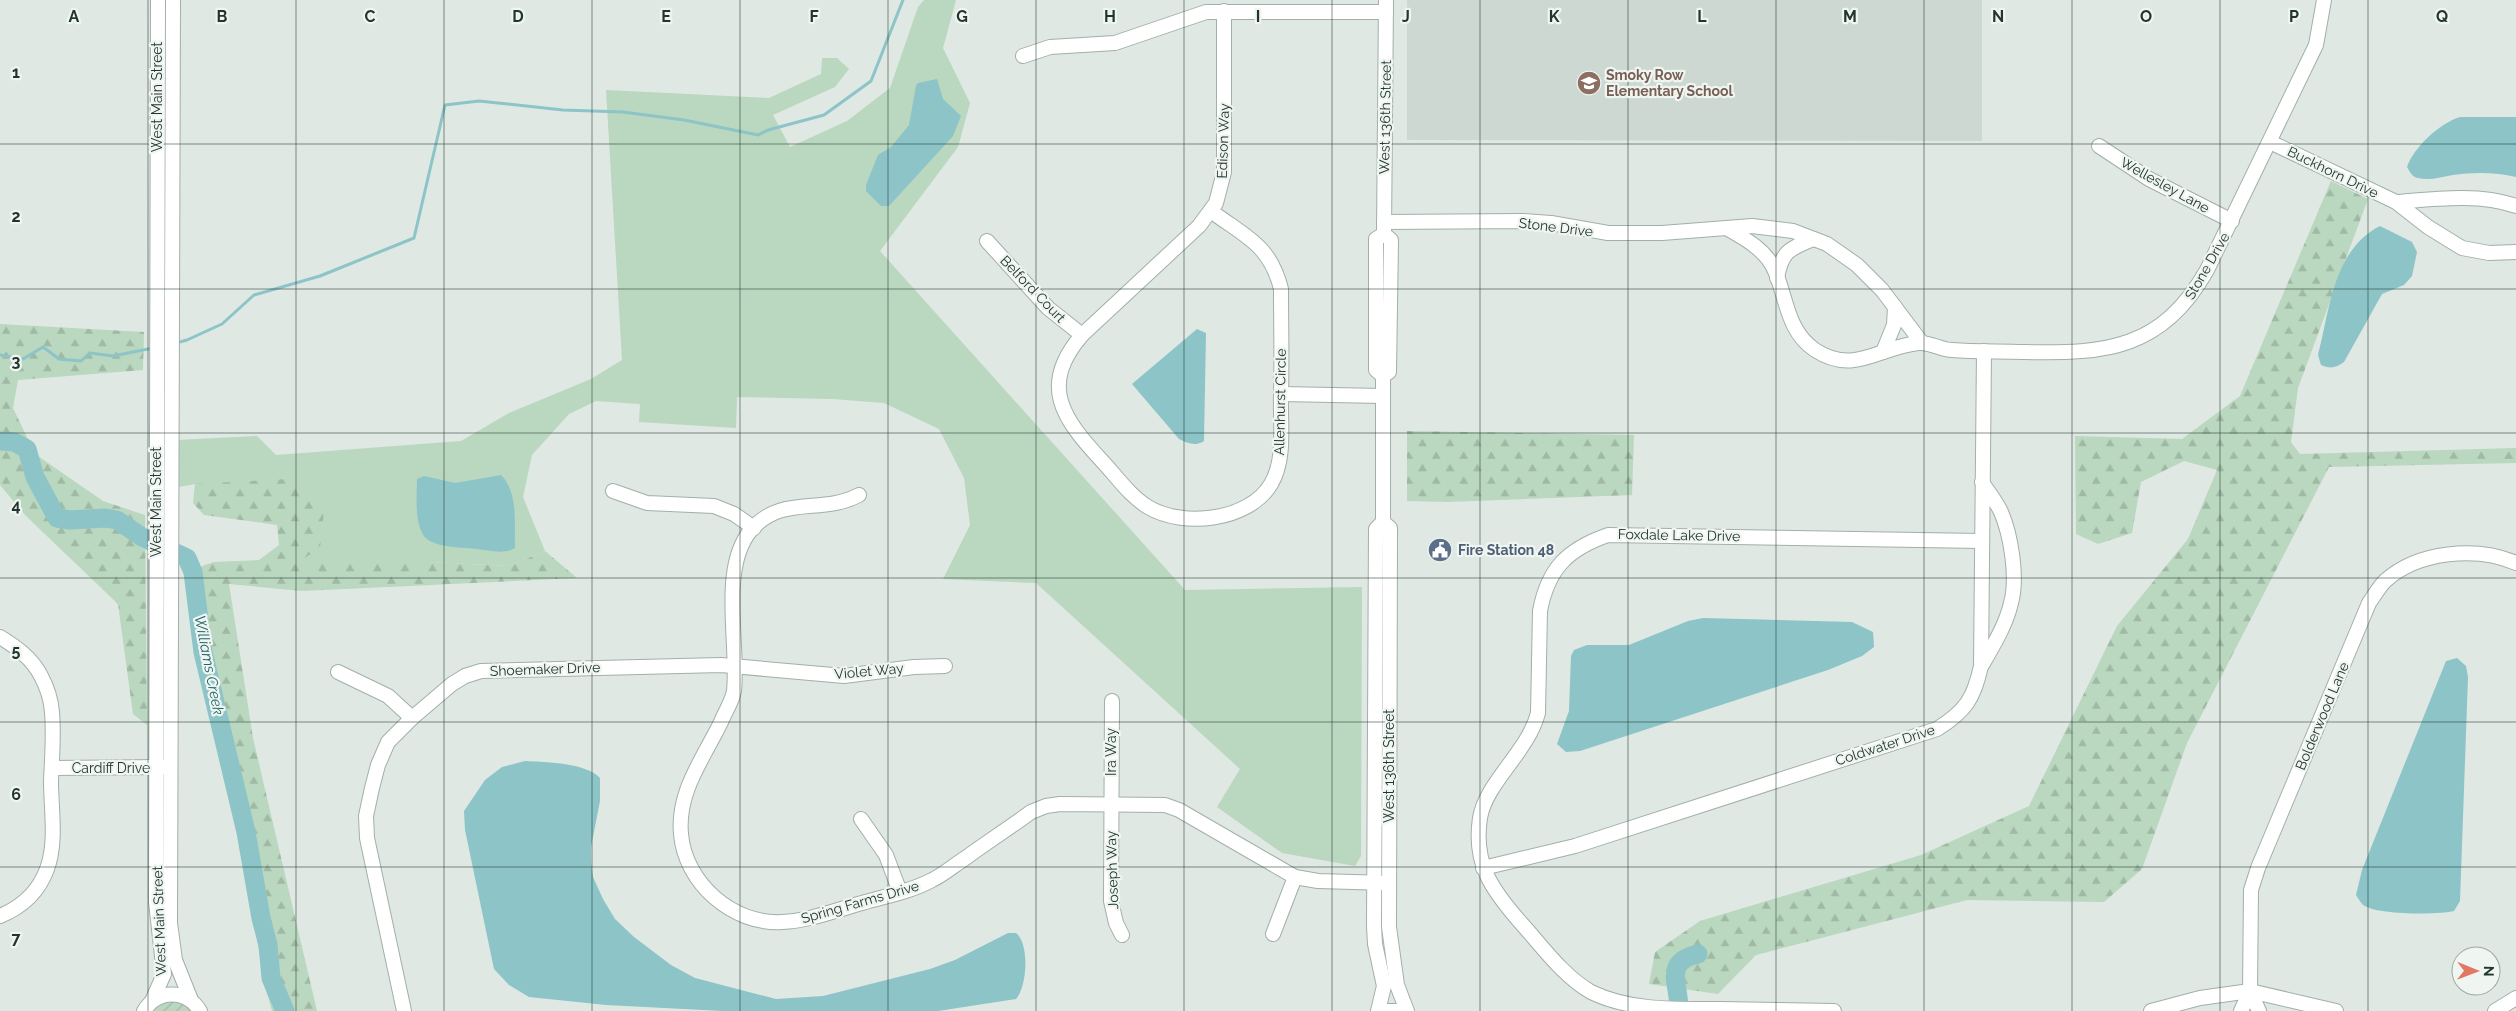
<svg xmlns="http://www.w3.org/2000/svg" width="2516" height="1011" font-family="Raleway,sans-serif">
  <defs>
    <pattern id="forest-firs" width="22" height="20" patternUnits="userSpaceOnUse" patternTransform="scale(1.25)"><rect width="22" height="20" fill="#bad7bf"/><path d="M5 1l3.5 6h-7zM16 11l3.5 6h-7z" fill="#a0b9a4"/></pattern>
    <pattern id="garden-furrows" width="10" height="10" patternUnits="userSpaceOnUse" patternTransform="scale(1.25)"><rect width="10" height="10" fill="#bad7bf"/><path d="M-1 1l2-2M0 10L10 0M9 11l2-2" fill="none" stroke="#a0b9a4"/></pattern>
  </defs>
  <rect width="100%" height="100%" fill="#dfe8e3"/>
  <path fill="#cdd8d2" d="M1407,0h575v141l-575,-1z"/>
  <path fill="#bad7bf" d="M924,0h32l-13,48 27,55 -12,44 -78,104 305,339 177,-3 -1,269 -6,10 -73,-13 -65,-46 23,-38 -204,-186 -93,-4 27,-54 -6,-47 -25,-49 -55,-26 -51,-4 -96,-2 -1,31 -97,-6 1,-18 -44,-3 -27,13 -37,41 -9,42 22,54 -36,15 -79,-4h-133l27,-51 -129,-27 -16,3 -2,-47 80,-4 19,19 185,-14 48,-28 82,-34 31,-19 -16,-270 163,8 52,-24 1,-16h15l12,11 -14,18 -62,28 17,32 57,-26 43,-33 28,-81z"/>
  <g fill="url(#forest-firs)">
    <path d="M2331,181l37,18 -70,189 -7,54 9,12 216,-6v15l-187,4 -142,276 -45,126 -38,33 -137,-2 -211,55 -38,39 -69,-10 6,-32 45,-31 221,-66 108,-49 88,-180 71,-87 29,-69 -33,-9 -43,21 -9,51 -34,11 -22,-10 -1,-98 107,3 58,-43z"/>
    <path d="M0,324l144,8 -1,38 -125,10 -5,28 22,46 68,47 42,14 2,210 -14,-11 -15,-110 -92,-88 -26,-31z"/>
    <path d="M1407,431l227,4 -2,60 -184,7 -41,-1z"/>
    <path d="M288,479l27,11 9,21 -4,37 -22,14h132l79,4 36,-15 32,27 -275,13 -73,-7 24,154 64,273h-45l-9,-33 -17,-113 -51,-218 -8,-68 15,-13 12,-4 45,-2 20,-15 -2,-20 -73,-10 -11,-12 2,-19z"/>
  </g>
  <path fill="url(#garden-furrows)" d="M170,1001l15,4 7,6h-38l8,-8z"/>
  <g fill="#8cc4c8">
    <path d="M937,79l6,20 18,17 -8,20 -64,70h-8l-15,-15v-6l12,-30 13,-8 18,-22 7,-39 2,-3z"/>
    <path d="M2460,117h56v60c-19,-5 -44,-5 -63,-2 -12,2 -23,6 -35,3 -6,-1 -8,-6 -11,-11 7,-20 33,-44 53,-50z"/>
    <path d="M2380,226l32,16 5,10 -5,24 -8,9 -22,9 -38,68c-8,6 -14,7 -23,3l-3,-10c12,-46 15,-105 62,-129z"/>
    <path d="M1197,329l9,4 -2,108c-9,6 -17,2 -25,-2l-47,-55z"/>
    <path d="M501,475c18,18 13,50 14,73 -12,7 -26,2 -39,1 -14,-2 -33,-1 -46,-8 -17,-8 -13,-46 -13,-62l7,-3 31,7z"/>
    <path d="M1703,618l149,4 21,10 1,15 -12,9 -34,14 -248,81 -14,1 -9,-8 12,-33 2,-55 3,-6 13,-5h42l59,-24z"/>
    <path d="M2457,658l9,8 2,11 -8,224 -6,10c-15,4 -78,4 -91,-6 -2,-2 -5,-7 -7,-10l6,-25 84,-209z"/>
    <path d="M525,761c20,1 62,2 75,17v23l-9,46v15l2,15 10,22 12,20 19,18 37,28 24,13 81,21 47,-3 107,-27 25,-9 53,-27h8c14,11 11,54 0,66l-78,12h-215l-117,-6 -77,-8 -20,-12 -15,-16 -29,-139 -1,-19 21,-31 17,-13z"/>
  </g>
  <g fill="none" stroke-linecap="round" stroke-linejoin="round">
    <g stroke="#8cc4c8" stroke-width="3">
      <path d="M176,343l11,-3 35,-16 32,-29 66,-19 94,-38 31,-133 34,-4 84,9 60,2 61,8 74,15 10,-5 56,-15 47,-34 32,-81"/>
      <path d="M0,355l23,4 20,-12 16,12 22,2 9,-8 23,3 40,-8"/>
    </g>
    <g stroke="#8cc4c8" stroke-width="19">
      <path d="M0,441l14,1 13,7 8,28 22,41 13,2 35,-2 12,2 25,17 45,21 6,14 10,80 43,180 15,86 7,27 3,33 14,33"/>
      <path d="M1679,1011c1,-26 -17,-49 19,-57"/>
    </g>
    <g stroke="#a3afa9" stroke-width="16">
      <g id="minor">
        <path d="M173,0l-3,923 5,37 16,40"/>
        <path d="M1023,56l27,-9 65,-4 91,-31h180"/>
        <path d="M2270,142l126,60 32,25 34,21 27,5 27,-1"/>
        <path d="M2099,146l50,33 83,42"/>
        <path d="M2396,202c38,-3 83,-9 120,4"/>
        <path d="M1211,211c33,25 59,33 70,78 0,35 1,70 0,106 -1,28 5,64 -10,89 -22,37 -88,44 -123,23 -18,-11 -31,-30 -45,-45 -40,-43 -65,-76 -21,-127l117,-109 17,-23 8,-31v-161"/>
        <path d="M1384,222l138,-1 29,2 57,10h54l90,-7 41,5 34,13 30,21 25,25 40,53"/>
        <path d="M1728,229c18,10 39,22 47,42 12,28 12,60 40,79 40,26 65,-4 104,-7 11,-1 22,7 33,7 24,2 48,1 72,2 83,2 138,-3 183,-82l109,-225 8,-45"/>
        <path d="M987,241l61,67 34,27"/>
        <path d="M1777,278c5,-27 12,-29 36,-39"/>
        <path d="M1883,352l11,-27 1,-18"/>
        <path d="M1383,376l6,-4 2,-132 -7,-6 2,-234"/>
        <path d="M1383,376l-7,-6v-131l8,-5"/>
        <path d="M1281,394l102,2"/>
        <path d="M613,491l34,12 67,3 20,8 20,14"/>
        <path d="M859,495c-38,20 -77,-1 -108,35 -32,38 -12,114 -17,161 -2,11 -9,21 -13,31 -18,37 -44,70 -40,112 4,49 52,91 101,88 27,-1 54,-12 80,-19 23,-7 48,-11 70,-23 11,-5 21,-14 32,-21 22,-16 45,-31 67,-47l15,-6 14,-2 105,1 14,5 116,67 23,4 70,2"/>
        <path d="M1383,522l7,6 -1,399 8,58 10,26"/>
        <path d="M0,637c16,10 32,21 41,39 6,11 10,24 11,36 2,23 0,46 -1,69 0,28 6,61 -4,88 -8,22 -25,38 -47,47"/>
        <path d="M1982,665c11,-19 24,-40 29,-62 7,-25 0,-68 -10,-91 -5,-11 -13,-20 -19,-30"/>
        <path d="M338,672l50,24 24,22"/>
        <path d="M1112,701l-1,200 5,22 6,12"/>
        <path d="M52,768l114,-1"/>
        <path d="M861,819l25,36 14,37"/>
        <path d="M1483,868l92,-22 362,-117c29,-18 37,-31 44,-63l3,-315"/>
        <path d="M1273,934l22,-57"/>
        <path d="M2250,991l9,20"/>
        <path d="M152,1001l12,-27 -8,-72 2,-902"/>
        <path d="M144,1011c13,-22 43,-22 56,0"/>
        <path d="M404,1011l-37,-173 -1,-22 6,-28 6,-23 10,-23 24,-24 40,-34 13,-8 16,-5 240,-6 123,11 70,-9 31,-1"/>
        <path d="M1378,1011l6,-25 -9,-42 -1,-18 2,-397 7,-7v-146"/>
        <path d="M1385,1011h19"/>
        <path d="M1834,1011c-38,-1 -76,-1 -114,-2 -44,0 -90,2 -129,-17 -28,-16 -49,-46 -70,-69 -29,-33 -48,-59 -41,-105 6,-36 48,-66 58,-105l2,-102c8,-43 28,-62 68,-76l373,6"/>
        <path d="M2151,1011l49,-13 50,-7 86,20"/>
        <path d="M2241,1011l9,-20 1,-101 7,-22 111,-265c5,-7 10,-16 16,-22 33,-30 92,-35 131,-18"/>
        <path d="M2495,1011l21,-13"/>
      </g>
    </g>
    <use href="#minor" stroke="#fff" stroke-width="14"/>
  </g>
  <path fill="none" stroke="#22362f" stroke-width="1" stroke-opacity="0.55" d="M148,0v1011M296,0v1011M444,0v1011M592,0v1011M740,0v1011M888,0v1011M1036,0v1011M1184,0v1011M1332,0v1011M1480,0v1011M1628,0v1011M1776,0v1011M1924,0v1011M2072,0v1011M2220,0v1011M2368,0v1011M0,144h2516M0,289h2516M0,433h2516M0,578h2516M0,722h2516M0,867h2516"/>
  <defs>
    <g id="school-disc" transform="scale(1.25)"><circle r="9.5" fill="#8d6e63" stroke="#eff5f1"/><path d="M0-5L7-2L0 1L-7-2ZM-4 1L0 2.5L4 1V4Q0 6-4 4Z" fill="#fff"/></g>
    <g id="civic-disc" transform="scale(1.25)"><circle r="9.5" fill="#5c6f8a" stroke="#eff5f1"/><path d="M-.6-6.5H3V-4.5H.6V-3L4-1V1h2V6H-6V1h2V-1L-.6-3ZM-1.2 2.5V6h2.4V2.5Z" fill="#fff"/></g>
  </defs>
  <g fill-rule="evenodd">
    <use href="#school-disc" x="1589" y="83"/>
    <use href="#civic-disc" x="1440" y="550"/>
  </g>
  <g text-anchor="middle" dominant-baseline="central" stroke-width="4.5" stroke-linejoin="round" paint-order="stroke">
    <g font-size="14" font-weight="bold" fill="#785e54" stroke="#eff5f1" text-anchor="start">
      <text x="1606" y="75">Smoky Row<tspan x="1606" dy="16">Elementary School</tspan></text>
    </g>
    <g font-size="14" fill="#22362f" stroke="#eff5f1">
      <text transform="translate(157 97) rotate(-90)">West Main Street</text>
      <text transform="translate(1385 117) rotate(-89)">West 136th Street</text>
      <text transform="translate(1223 141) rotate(-88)">Edison Way</text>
      <text transform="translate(2333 172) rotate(26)">Buckhorn Drive</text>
      <text transform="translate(2165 185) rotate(29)">Wellesley Lane</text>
      <text transform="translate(1556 227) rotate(7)">Stone Drive</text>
      <text transform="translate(2207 266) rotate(-60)">Stone Drive</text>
      <text transform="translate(1033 289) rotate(46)">Belford Court</text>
      <text transform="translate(1280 402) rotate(-89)">Allenhurst Circle</text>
      <text transform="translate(156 502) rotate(-90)">West Main Street</text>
      <text transform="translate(1679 535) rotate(1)">Foxdale Lake Drive</text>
      <text transform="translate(545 669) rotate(-2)">Shoemaker Drive</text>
      <text transform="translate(869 671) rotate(-5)">Violet Way</text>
      <text transform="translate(2322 716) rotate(-67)">Bolderwood Lane</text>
      <text transform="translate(1885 745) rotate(-18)">Coldwater Drive</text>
      <text transform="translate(1111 752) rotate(-90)">Ira Way</text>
      <text transform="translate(1389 766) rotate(-90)">West 136th Street</text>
      <text x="111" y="768">Cardiff Drive</text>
      <text transform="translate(1112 870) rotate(-92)">Joseph Way</text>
      <text transform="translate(860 902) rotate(-16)">Spring Farms Drive</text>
      <text transform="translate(159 921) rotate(-92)">West Main Street</text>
    </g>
    <g font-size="14" font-weight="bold" fill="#4e5e75" stroke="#eff5f1" text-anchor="start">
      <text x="1458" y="550">Fire Station 48</text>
    </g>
    <g font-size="15" font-style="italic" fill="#23656b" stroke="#eff5f1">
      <text transform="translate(209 665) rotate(79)">Williams Creek</text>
    </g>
  </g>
  <g font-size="16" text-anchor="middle" font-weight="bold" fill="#22362f" stroke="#eff5f1" stroke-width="4.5" stroke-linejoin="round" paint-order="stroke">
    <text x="74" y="22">A</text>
    <text x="222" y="22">B</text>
    <text x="370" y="22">C</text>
    <text x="518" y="22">D</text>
    <text x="666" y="22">E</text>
    <text x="814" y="22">F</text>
    <text x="962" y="22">G</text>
    <text x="1110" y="22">H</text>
    <text x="1258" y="22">I</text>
    <text x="1406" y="22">J</text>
    <text x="1554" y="22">K</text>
    <text x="1702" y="22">L</text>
    <text x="1850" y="22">M</text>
    <text x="1998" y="22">N</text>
    <text x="2146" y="22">O</text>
    <text x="2294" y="22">P</text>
    <text x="2442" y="22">Q</text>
    <text x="16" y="78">1</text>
    <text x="16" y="222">2</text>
    <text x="16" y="367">3</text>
    <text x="16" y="511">4</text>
    <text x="16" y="656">5</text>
    <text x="16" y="800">6</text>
    <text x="16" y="944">7</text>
  </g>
  <g transform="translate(2476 971) rotate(91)"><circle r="24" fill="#eff5f1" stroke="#9da9a3"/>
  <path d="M0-4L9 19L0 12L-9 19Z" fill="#e27863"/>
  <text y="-8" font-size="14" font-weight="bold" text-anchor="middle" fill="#22362f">N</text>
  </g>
</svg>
